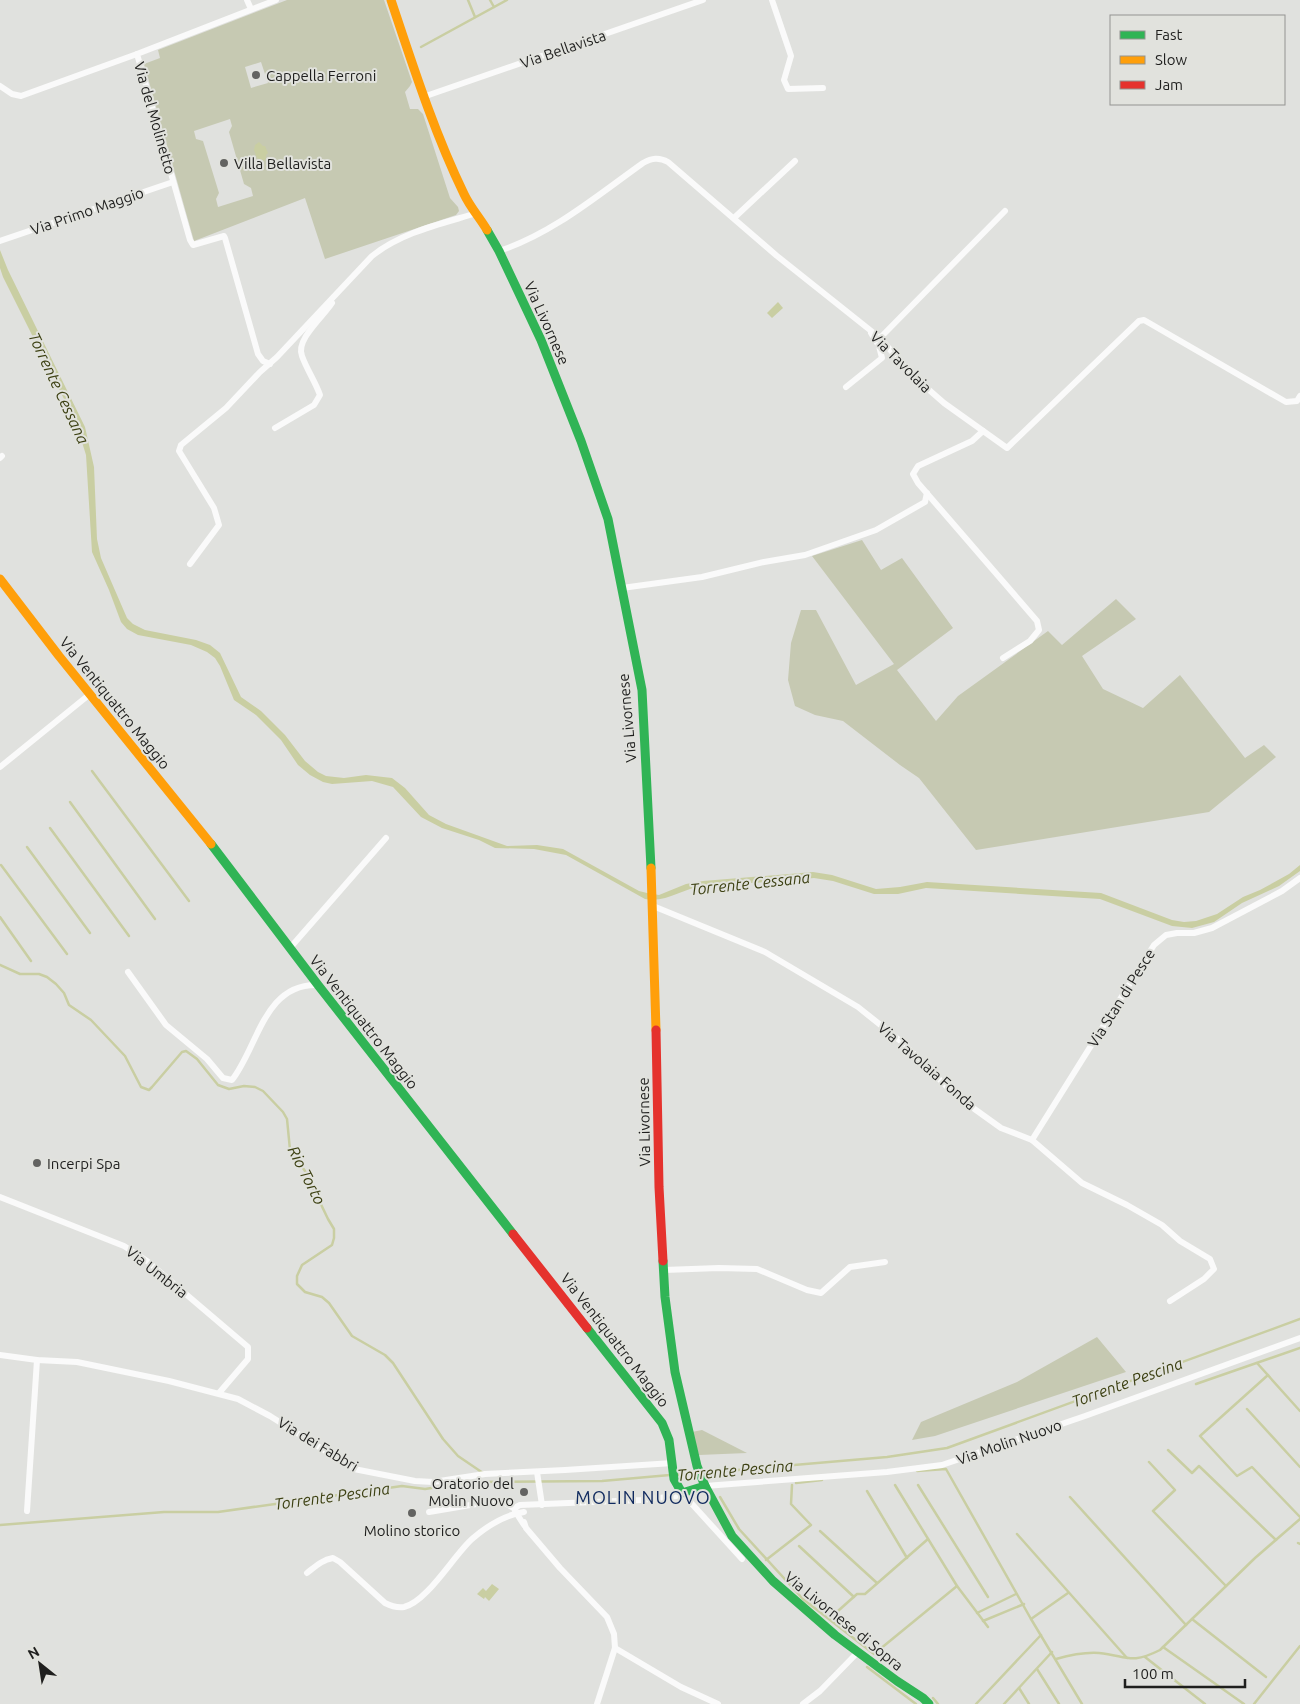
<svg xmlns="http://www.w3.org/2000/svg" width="1300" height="1704" font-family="Ubuntu,sans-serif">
  <rect width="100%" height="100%" fill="#e0e1de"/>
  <g fill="#c6c9b2" fill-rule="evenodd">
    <path d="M287,0h97l28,82 -2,4 -5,6 5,17h8l5,5 27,84 8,9 1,4 -3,4 -131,44 -20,-61 -111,43 -50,-177 16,-6 -2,-8zM261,62l7,21 -17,5 -6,-21zM230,119l2,7 -3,6 15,52 7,4 2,8 -35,11 -2,-8 3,-6 -16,-52 -7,-2 -2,-8z"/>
    <path d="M862,540l19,30 21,-12 51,70 -56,42 39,51 22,-25 90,-65 14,14 54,-46 20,20 -54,37 21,33 40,19 37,-33 65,83 19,-13 12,12 -67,55 -233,38 -57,-72 -19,-13 -57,-44 -28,-6 -20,-9 -7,-26 3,-37 10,-33h15l40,75 38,-21 -82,-108z"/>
    <path d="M1097,1337l29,35 -191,64 -23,4 9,-18 96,-40z"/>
    <path d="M702,1430l45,23 -48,2 -7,-23z"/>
  </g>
  <g fill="#c9cea2">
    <path d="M259,142l4,4h2l3,7 -2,2v3l-2,3 -7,-3 -3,-8 1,-5z"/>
    <path d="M0,250l8,20 77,157 9,40 3,72 4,19 26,60 6,6 12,6 51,10 14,5 10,8 21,44 20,14 24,24 20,26 13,11 8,4 18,2 22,-3 26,3 13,10 24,27 17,9 61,22 30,-1 26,4 76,42 8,2 12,2 27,-11 17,-3 110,-9 19,3 44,14 24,-2 27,-5 174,11 71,27 12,2 12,-1 21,-7 26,-17 17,-7 29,-16 11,-9v6l-21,15 -37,17 -28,19 -22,6 -20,-2 -72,-27 -174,-11 -28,6h-24l-41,-13 -19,-3 -30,3 -82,5c-20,3 -36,17 -57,13l-79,-44 -32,-6 -39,-1 -16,-8 -37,-12 -21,-11 -28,-30 -21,-6 -40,3 -9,-2 -13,-7 -12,-10 -17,-25 -25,-25 -22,-15 -14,-34 -5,-8 -8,-6 -16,-7 -53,-10 -11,-6 -6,-7 -12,-32 -17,-38 -6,-97 -5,-16 -14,-34 -64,-128 -3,-9z"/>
    <path d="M778,302l5,6 -11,10 -5,-5z"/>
    <path d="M492,1584l7,5 -10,12 -4,-4 -1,2 -7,-5 6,-6 3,3z"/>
  </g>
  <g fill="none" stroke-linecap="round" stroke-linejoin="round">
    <g stroke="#c9cea2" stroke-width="2.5">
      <path d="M468,0l7,17"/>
      <path d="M490,0l4,7"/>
      <path d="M421,47l86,-47"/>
      <path d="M92,771l97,130"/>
      <path d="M70,802l85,117"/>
      <path d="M50,828l79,108"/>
      <path d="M27,847l63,86"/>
      <path d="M1,865l66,89"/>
      <path d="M0,917l31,44"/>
      <path d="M0,965l20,9h19l8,3 9,7 8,9 5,12 22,15 34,36 16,31 8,3 3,-3 30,-35 4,-1 11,8 21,26 11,4 15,-3 11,1 8,4 20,21 4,7 3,31 15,21 23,48 6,10v9l-2,7 -30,20 -5,11v8l8,8 17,5 7,6 23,33 33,19 8,8 50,76 15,17 25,17"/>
      <path d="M1257,1363l43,48"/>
      <path d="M1268,1375l-68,61 37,40 15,-9 48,50"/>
      <path d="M1196,1384l104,-36"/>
      <path d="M1247,1409l53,58"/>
      <path d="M1168,1450l24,23 7,-7 77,74"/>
      <path d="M1149,1462l26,28 -22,21 73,75"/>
      <path d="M917,1471l29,-2 85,150 51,85"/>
      <path d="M703,1473l184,-16 60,-9 353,-129"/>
      <path d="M676,1475l22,-2"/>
      <path d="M796,1483l26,-3"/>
      <path d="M895,1485l62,101 31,41"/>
      <path d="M918,1485l70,112"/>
      <path d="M867,1491l40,67"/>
      <path d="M720,1497l19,32 64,70 71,55 83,-68"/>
      <path d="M1070,1497l116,128"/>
      <path d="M0,1525l164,-13h54l184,-26 23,3 46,-7 131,-1 68,-6"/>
      <path d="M820,1531l57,52"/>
      <path d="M1017,1534l110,124"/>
      <path d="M1298,1543l2,1"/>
      <path d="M799,1546l55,51"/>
      <path d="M766,1560l45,-35 -20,-21 1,-19"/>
      <path d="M977,1613l39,-19"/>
      <path d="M829,1619l28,-25h8l63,-55"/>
      <path d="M1031,1619l37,-26"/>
      <path d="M1192,1619l74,58"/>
      <path d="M983,1621l41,-17"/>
      <path d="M1163,1647l81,57"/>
      <path d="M1145,1657l60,47"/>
      <path d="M1056,1659c14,-4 28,-7 43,-6 29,3 31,12 61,-3l95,-92 45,-39"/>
      <path d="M867,1667l49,37"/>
      <path d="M1037,1669l22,35"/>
      <path d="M1019,1688l10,16"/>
      <path d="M933,1698l5,6"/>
      <path d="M976,1704l65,-69"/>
      <path d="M1004,1704l48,-52"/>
      <path d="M1254,1704l46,-58"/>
    </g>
    <g stroke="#fafafa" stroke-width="6">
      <path d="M247,0l4,9"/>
      <path d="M772,0l19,56 -7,24 4,9 35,-1"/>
      <path d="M0,86l12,8 9,2 116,-42"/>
      <path d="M423,97l280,-97"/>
      <path d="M734,218l61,-57"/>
      <path d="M0,241l173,-59"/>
      <path d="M499,251c53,-17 99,-56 144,-88 9,-5 16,-6 25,-1l109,94 103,82 32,37 32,28 63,45 132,-127 5,-1 142,82 11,-1 3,-5"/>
      <path d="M880,338l125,-127"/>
      <path d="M270,364l-7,-3 -5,-7 -33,-116 -1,-2 -31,9 -3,-5 -53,-186 139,-54"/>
      <path d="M846,387l36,-29 -3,-12 -8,-13"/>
      <path d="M275,428l39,-23 6,-10c-5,-14 -13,-25 -18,-39 -7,-16 22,-40 30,-53"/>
      <path d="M983,431l-11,10 -54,25 -5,8 5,9 119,138 2,9 -9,11 -27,17"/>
      <path d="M0,458l2,-2"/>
      <path d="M190,564l29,-39 -5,-17 -35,-57 2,-6 45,-37 34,-36 17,-15 95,-101c30,-24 69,-32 105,-43"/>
      <path d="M622,588l80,-11 62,-15 41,-7 71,-25 49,-28 2,-9"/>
      <path d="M0,767l90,-73"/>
      <path d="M653,906l112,46 93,55 45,36 52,52 46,33 31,12 50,43 45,22 35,20 18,16 30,18 4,10 -10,10 -34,22"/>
      <path d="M290,948l96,-110"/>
      <path d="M128,972l38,53 41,34 16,19 9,2c26,-33 32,-97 86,-95"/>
      <path d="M1032,1140l122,-195 12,-10 11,-2h17l18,-5 70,-37 18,-13"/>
      <path d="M0,1197l124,49 23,15 101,86v12l-29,34"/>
      <path d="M664,1270l55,-2 38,1 50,21 14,3 29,-26 35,-5"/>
      <path d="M0,1355l37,5 40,2 92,19 69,18 32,17 84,53 61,12 18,1 52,-8 80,-4 108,-7"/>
      <path d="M537,1472l5,33"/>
      <path d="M705,1486l182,-14 55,-7 143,-49 215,-78"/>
      <path d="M27,1511l10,-151"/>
      <path d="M429,1512l65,-11 11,2 10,6"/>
      <path d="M524,1522l2,6 34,40 47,49 7,17 1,14 -18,56"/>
      <path d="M524,1525l-9,-14 1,-4 4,-2 121,-5 35,-4 6,-3 60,66"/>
      <path d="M307,1573c9,-7 15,-13 26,-15l7,4 45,41c6,3 12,5 19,4 23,-5 50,-52 68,-68 15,-13 32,-24 52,-27"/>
      <path d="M615,1648l66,39 37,17"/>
      <path d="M803,1704l17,-13 37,-38"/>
    </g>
    <g stroke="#30b455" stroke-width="9">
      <path d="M487,230l12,21 42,89 40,101 27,78 34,171 9,178"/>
      <path d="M211,844l107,141 195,249"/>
      <path d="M663,1261l2,36 10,75 22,94 8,20 27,50 41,45 62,54 62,46 26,17 6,6"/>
      <path d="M587,1328l75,95 7,17 5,39 8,14 23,-7"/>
    </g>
    <g stroke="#ff9f0a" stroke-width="9">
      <path d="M391,0c22,66 43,132 73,194 6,13 16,24 23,36"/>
      <path d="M0,579l59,77 152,188"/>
      <path d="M651,868l5,162"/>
    </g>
    <g stroke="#e5322d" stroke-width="9">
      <path d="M656,1030l3,157 4,74"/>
      <path d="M513,1234l74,94"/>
    </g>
  </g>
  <g fill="#636361" stroke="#e1e2dd" stroke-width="2">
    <circle cx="256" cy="75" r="5"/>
    <circle cx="224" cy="163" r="5"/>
    <circle cx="37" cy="1163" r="5"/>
    <circle cx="524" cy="1492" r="5"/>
    <circle cx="412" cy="1513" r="5"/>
  </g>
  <g text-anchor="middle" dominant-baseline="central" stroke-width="4" stroke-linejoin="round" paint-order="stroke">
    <g font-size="15" fill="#1f1f1e" stroke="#e1e2dd">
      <text transform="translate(563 49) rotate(-19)">Via Bellavista</text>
      <text transform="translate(155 118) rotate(74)">Via del Molinetto</text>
      <text transform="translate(87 211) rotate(-19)">Via Primo Maggio</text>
      <text transform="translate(547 323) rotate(66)">Via Livornese</text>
      <text transform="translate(901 362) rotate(45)">Via Tavolaia</text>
      <text transform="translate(115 703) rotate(51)">Via Ventiquattro Maggio</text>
      <text transform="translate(627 718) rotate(-95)">Via Livornese</text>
      <text transform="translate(1121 998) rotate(-58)">Via Stan di Pesce</text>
      <text transform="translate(364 1022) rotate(52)">Via Ventiquattro Maggio</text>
      <text transform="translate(927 1066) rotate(41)">Via Tavolaia Fonda</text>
      <text transform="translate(644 1122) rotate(-91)">Via Livornese</text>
      <text transform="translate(157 1272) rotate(38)">Via Umbria</text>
      <text transform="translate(615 1340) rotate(52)">Via Ventiquattro Maggio</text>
      <text transform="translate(1009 1442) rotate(-19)">Via Molin Nuovo</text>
      <text transform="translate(318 1444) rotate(31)">Via dei Fabbri</text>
      <text transform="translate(844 1621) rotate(39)">Via Livornese di Sopra</text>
    </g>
    <g font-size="15" fill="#1f1f1e" stroke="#e1e2dd" text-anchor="start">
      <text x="266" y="75">Cappella Ferroni</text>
      <text x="234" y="163">Villa Bellavista</text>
      <text x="47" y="1163">Incerpi Spa</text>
      <text x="514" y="1483" text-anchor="end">Oratorio del<tspan x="514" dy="17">Molin Nuovo</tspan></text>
      <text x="412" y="1530" text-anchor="middle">Molino storico</text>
    </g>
    <g font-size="16" font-style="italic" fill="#3d4113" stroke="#e1e2dd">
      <text transform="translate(59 388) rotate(65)">Torrente Cessana</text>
      <text transform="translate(750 883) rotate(-6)">Torrente Cessana</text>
      <text transform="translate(307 1175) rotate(63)">Rio Torto</text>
      <text transform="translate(1127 1382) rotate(-20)">Torrente Pescina</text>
      <text transform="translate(735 1470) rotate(-5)">Torrente Pescina</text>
      <text transform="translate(332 1496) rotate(-8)">Torrente Pescina</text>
    </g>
    <g font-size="18" letter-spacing="1" fill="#0f295e" stroke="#e1e2dd">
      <text x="643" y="1497">MOLIN NUOVO</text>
    </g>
  </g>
  <rect x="1110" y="15" width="175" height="90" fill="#e1e2dd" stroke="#939491"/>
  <rect x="1120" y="31" width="25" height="8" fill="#30b455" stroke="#939491"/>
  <text x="1155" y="40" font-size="15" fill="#1f1f1e">Fast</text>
  <rect x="1120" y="56" width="25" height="8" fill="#ff9f0a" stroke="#939491"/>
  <text x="1155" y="65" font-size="15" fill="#1f1f1e">Slow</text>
  <rect x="1120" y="81" width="25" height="8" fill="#e5322d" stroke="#939491"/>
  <text x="1155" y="90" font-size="15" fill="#1f1f1e">Jam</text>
  <g transform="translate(40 1664) rotate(330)" stroke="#e1e2dd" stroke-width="4" paint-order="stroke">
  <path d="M0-4L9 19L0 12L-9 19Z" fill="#1f1f1e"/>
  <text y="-8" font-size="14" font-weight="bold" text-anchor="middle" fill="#1f1f1e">N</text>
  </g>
  <path d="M1125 1679v8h120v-8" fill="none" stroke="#1f1f1e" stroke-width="2.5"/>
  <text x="1132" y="1679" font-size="15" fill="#1f1f1e" stroke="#e1e2dd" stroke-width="4" paint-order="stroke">100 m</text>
</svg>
